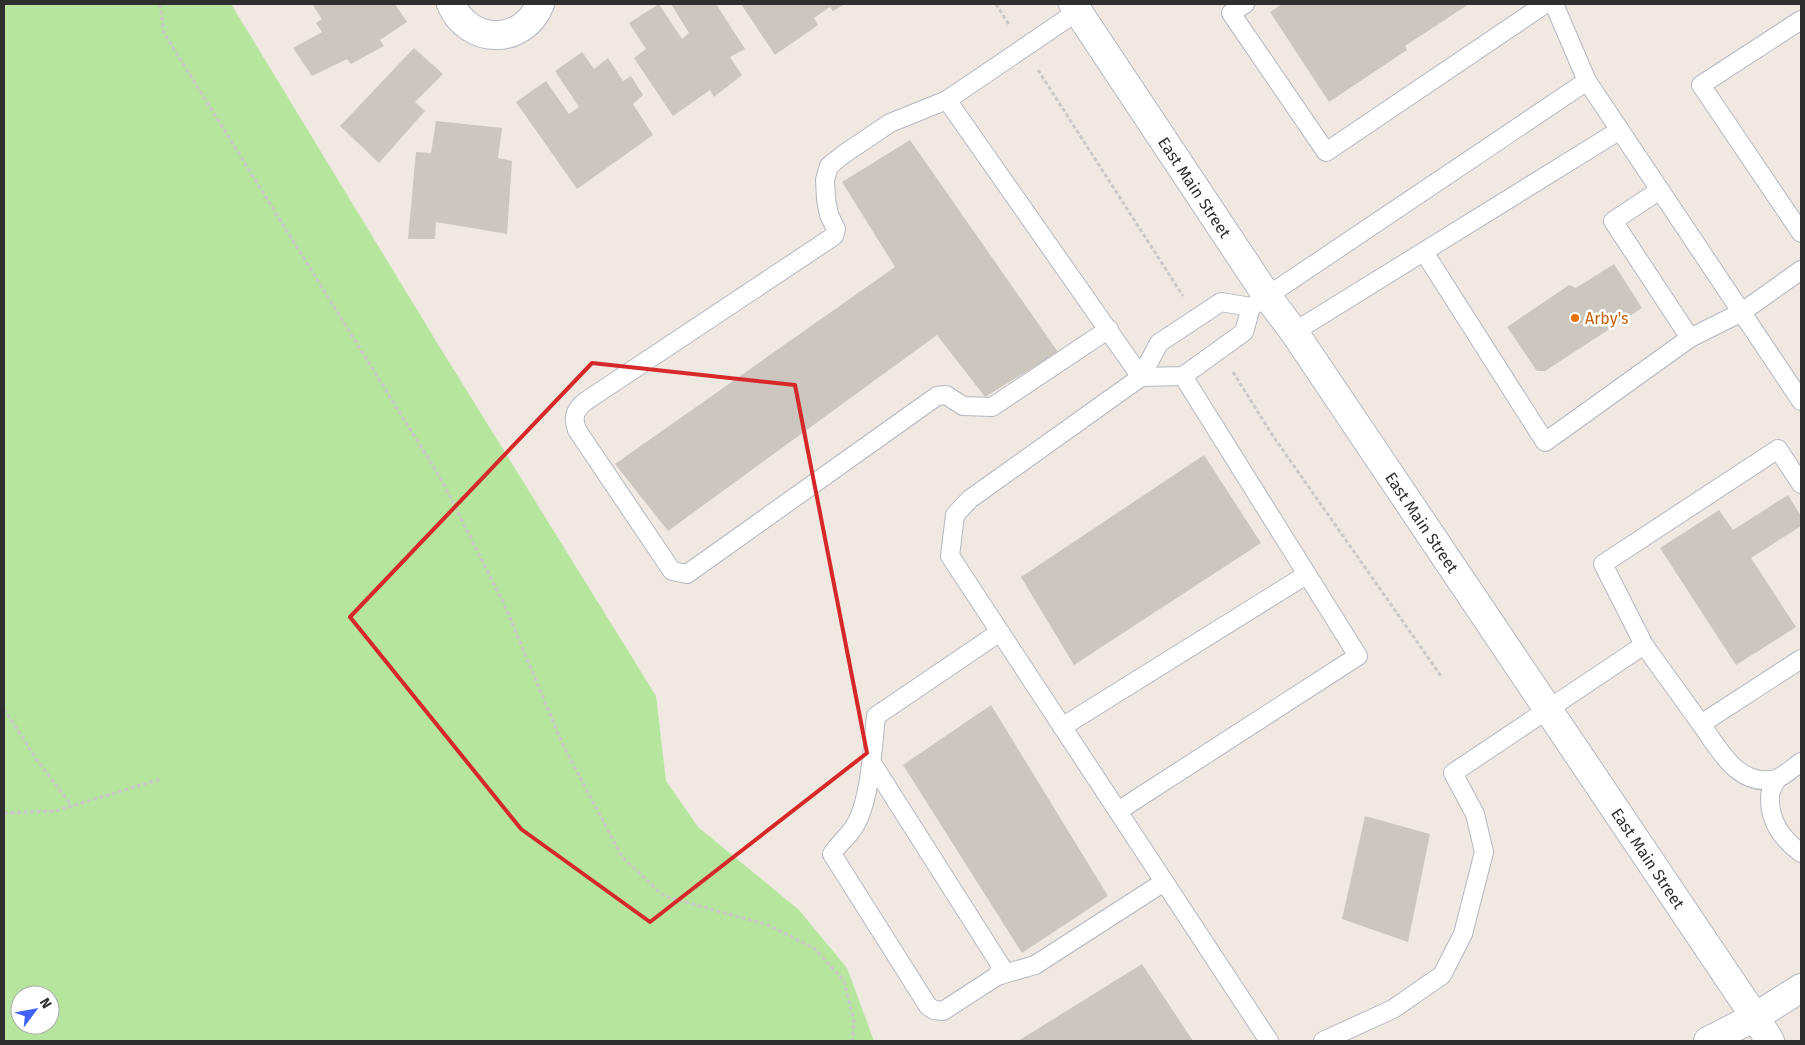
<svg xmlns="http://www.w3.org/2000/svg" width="1805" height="1045" font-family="'Fira Sans',sans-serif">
  <rect width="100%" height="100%" fill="#efe9e1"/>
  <path fill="#b6e59e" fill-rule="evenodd" d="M4,4h227l205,337 220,355 10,85 32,46 101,83 48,58 27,73h-870zM20,995h30v30h-30z"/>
  <g fill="#cbc7bf">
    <path d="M312,4h83l12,18 -27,18 4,6 -33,18 -4,-5 -35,17 -19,-28 29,-16 -6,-9 6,-4z"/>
    <path d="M659,4l23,35 7,-6 -18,-29h45l29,45 -15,8 12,18 -28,22 -4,-7 -37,26 -39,-58 12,-9 -17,-26z"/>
    <path d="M741,4h104l-12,7 -3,-4 -16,11 4,7 -43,30z"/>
    <path d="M1282,4h187l-64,42 2,4 -78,52 -59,-90z"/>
    <path d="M414,48l29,26 -28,28 10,9 -46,52 -39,-37z"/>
    <path d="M582,52l12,17 14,-11 15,23 8,-5 12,19 -10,9 20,31 -76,54 -61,-87 30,-21 23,33 10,-7 -24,-36z"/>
    <path d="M436,121l66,7 -4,30 14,3 -5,73 -71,-12 -1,17h-27l8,-87 15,1z"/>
    <path d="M910,140l148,212 -73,45 -48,-62 -269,196 -53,-67 280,-197 -53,-85z"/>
    <path d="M1614,264l28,44 -97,63h-8l-30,-44 62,-42 7,3z"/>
    <path d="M1204,455l57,88 -187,122 -53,-88z"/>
    <path d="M1788,495l13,21v10l-50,32 45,69 -60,38 -76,-117 59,-38 14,20z"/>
    <path d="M991,705l117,191 -86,57 -119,-188z"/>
    <path d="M1365,816l65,18 -22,108 -66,-23z"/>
    <path d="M1142,964l51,77h-175z"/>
  </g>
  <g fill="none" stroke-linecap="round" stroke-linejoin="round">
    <g stroke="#b4b7c1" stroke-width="20">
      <g id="lane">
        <path d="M1245,4l-14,9 95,139 219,-148"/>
        <path d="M1554,4l33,77 214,320"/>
        <path d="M1078,11l-131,89 194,277"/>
        <path d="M1801,20l-100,65 100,148"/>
        <path d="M947,100l-57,23 -46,31 -15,12 -4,14 1,19 3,16 7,14 -2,7 -248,165c-11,8 -14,16 -9,29l95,141 15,3 250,-178 9,-1 17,11 29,1 117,-78"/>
        <path d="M1660,190l-47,31 77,117"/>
        <path d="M1424,252l121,190 145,-104 52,-26 59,-42"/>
        <path d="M1294,332l326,-202"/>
        <path d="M1141,377l42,-1 61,-44 7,-25"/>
        <path d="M1801,484l-23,-35 -175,115 41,81 57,79 100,-65"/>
        <path d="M1701,724c18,25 37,64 75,55 8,-3 18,-12 25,-17"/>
        <path d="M1062,727l244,-152"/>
        <path d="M872,763l129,203 -4,10 -54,35 -9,-1 -6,-4 -96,-152c7,-11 16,-17 22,-27 16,-23 19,-83 22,-111l124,-84"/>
        <path d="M1777,779c-3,5 -7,12 -7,18 -1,24 13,43 31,56"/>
        <path d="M1118,811l240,-155 -175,-280"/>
        <path d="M997,976l38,-11 129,-83"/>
        <path d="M1269,1041l-319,-485 5,-41 15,-16 171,-122 18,-34 62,-41 30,5 336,-226"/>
        <path d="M1323,1041l70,-32 49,-34 21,-41 21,-82 -9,-38 -22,-41 191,-128"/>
      </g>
    </g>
    <g stroke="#b4b7c1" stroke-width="30">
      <path id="street" d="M451,4c18,41 72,42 89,0"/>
    </g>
    <g stroke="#b4b7c1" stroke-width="30">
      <g id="secondary">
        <path id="s1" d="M1073,4l194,292 27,36 461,685 15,24"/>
        <path d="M1708,1041l47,-24 46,-29"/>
      </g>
    </g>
    <g stroke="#c9c9c9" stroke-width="3" stroke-dasharray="4 2.5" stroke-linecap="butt">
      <path d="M160,4l4,29 277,446 64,127 57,137 60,114 42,39 104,29 46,23 30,33 10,40 -2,20"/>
      <path d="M996,4l14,22"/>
      <path d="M1038,70l145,226"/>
      <path d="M1233,372l40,64 168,240"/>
      <path d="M4,709l33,51 35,46"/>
      <path d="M4,813l51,-2 106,-32"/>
    </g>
    <use href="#lane" stroke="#fff" stroke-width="18"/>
    <use href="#street" stroke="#fff" stroke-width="28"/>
    <use href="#secondary" stroke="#fff" stroke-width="28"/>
  </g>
  <path fill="none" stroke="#d62828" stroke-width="4" stroke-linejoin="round" d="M592,363l203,22 72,368 -217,169 -129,-93 -171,-212z"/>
  <circle fill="#e8710a" stroke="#fff" stroke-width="2" cx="1575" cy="318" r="5"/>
  <g text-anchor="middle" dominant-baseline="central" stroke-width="5" stroke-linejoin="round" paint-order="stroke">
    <g font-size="16" fill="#2e2e2e" stroke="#fff">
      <text stroke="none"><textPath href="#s1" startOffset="220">East Main Street</textPath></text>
      <text stroke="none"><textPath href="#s1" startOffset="625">East Main Street</textPath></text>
      <text stroke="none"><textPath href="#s1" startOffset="1030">East Main Street</textPath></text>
    </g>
    <g font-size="16" fill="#c56008" stroke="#fff" text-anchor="start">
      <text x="1585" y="318">Arby's</text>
    </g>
  </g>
  <rect width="1805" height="1045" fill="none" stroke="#2e2e2e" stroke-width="10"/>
  <g transform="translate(35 1010) rotate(58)"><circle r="24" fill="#ffffff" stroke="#ababab"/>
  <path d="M0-4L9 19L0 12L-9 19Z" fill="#4264fb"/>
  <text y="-8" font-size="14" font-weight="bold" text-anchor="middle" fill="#2e2e2e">N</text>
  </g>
</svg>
